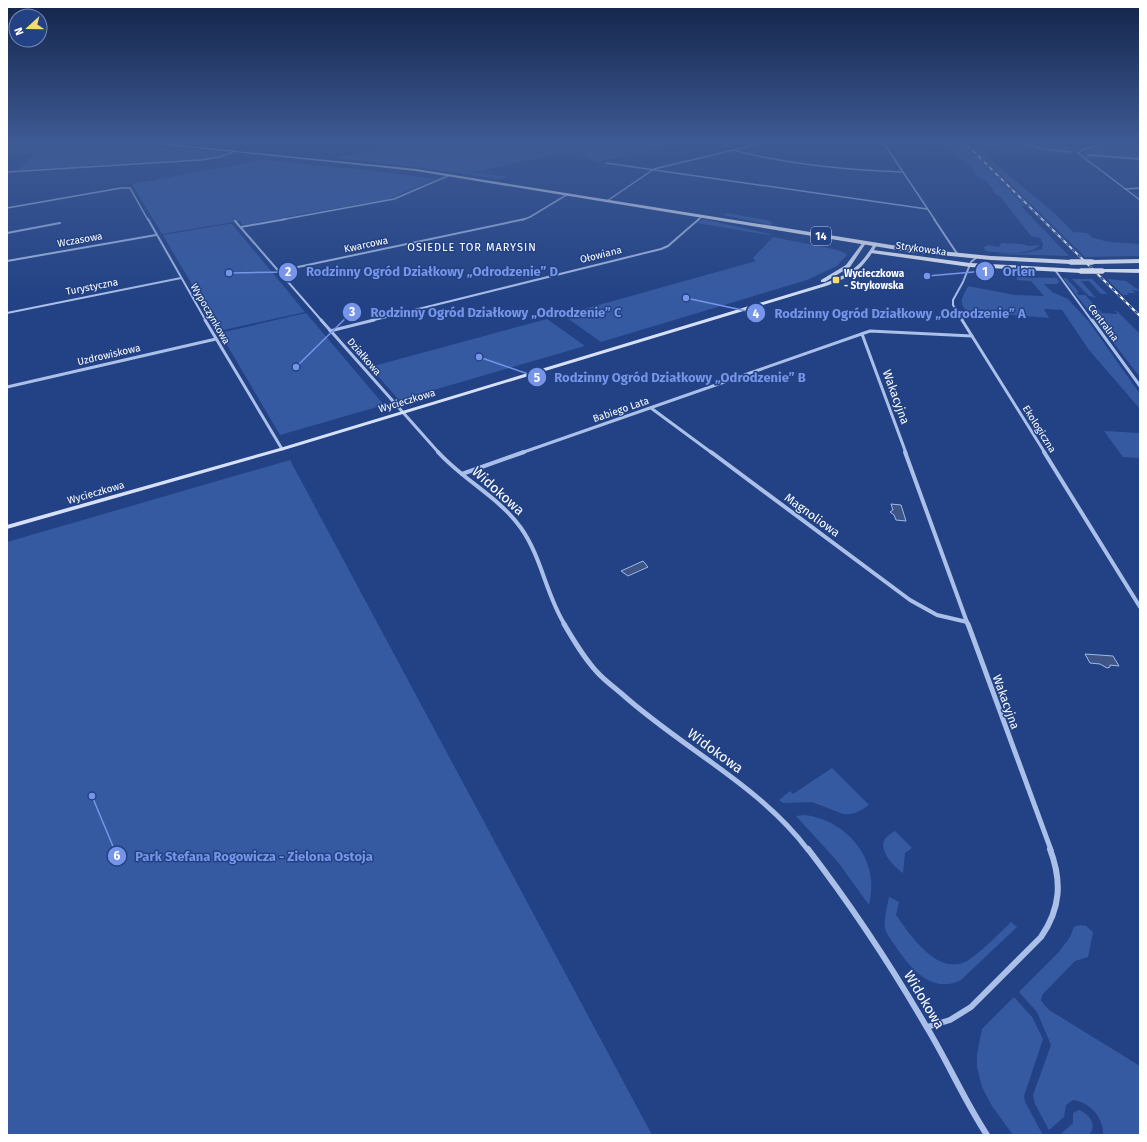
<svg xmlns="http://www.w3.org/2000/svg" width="1147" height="1142" font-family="'Fira Sans',sans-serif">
  <rect width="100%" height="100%" fill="#224285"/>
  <g fill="#365aa2">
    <path d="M7,142h110l99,10 4,1 -3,3 -21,3 -179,11 19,-17 -29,1z"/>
    <path d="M416,142h274l-86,18 -5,3 -29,-12 -97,21 34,5 -10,2 -87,-13 -67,-7 -5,-2z"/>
    <path d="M929,142h32l63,63 -2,2 47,49 -76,-2 32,-1 17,-4 1,-6 -3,-5 -9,-2 -31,-40h-3l-5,-6 1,-1 -8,-9h-3l-9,-8v-3l-9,-7 -17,-15h-12z"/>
    <path d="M967,142h44l34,7 29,5 -62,-3 2,3h-6l-10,-6h-12v2l-3,3 72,61 18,18 14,1 6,5 16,4 31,2v12l-55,1z"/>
    <path d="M1015,142h59l7,5 -16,3 10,1v1l-24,-2z"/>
    <path d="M1114,142h26v16l-56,-1 -2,-4z"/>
    <path d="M263,160l111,11 61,8 -47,20 -145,26 -3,-4 -78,13 -30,-50z"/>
    <path d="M726,213l41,7 6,3 -3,2 -47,-10z"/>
    <path d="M703,219l67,15 -1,1 -72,-12z"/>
    <path d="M228,224h4l73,88 -86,19 -56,-96z"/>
    <path d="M773,237l65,13 8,4v2l-9,10 -30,14 -206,62 -38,-27 193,-54 -3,-3z"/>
    <path d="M1001,243l20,1 8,2 10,-1c-7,11 -42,8 -54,6l-1,-4 4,-2 11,2z"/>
    <path d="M1017,277l40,1 2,4 -2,2h-13l8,8 16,7 21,23 51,72v15l-51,-59 -27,-40 -18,-1 5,9 -83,-7c-8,-10 -3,-14 2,-25l47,9 29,1 -13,-15 -14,-1z"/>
    <path d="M1063,278h3l13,14h-3l3,3h6l17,18 16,1 -3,-3h2l23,23v43z"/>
    <path d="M1072,279h20l15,15h-6l-12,-13h-8l15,17 -7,-2z"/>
    <path d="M1108,279l18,2 14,10 -8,-1 3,3h-8l2,2h-6l-14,-14z"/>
    <path d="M306,313l78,92 -104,30 -60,-102z"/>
    <path d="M547,319l38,27 -186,54 -29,-33z"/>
    <path d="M1104,431l36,2v25l-17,-1z"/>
    <path d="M290,460l2,4 360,671h-645v-593z"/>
    <path d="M832,768l37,37c-9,6 -15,10 -26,9l-31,-12 -29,1 -4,-3 11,-9 3,3z"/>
    <path d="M804,815c44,5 77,46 65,90l-31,-43 -42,-46z"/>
    <path d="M895,831l17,17 -7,5 -2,20c-9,-6 -25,-23 -18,-34 2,-3 7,-6 10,-8z"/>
    <path d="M889,897l10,5 -3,13c14,20 42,62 71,46 12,-7 34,-29 44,-39l6,5 -56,53c-30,15 -52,-13 -67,-36 -3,-4 -8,-11 -9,-16 -1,-10 2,-21 4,-31z"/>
    <path d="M1080,925l6,1 7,6 -5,25 -13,4 -33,34 -1,6 8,9 91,56v69h-37c1,-17 -13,-33 -30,-35l-7,5 -2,12 -15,13 -14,-26 -2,-9 18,-50 -14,-33 -18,-20 40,-40 11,-15 4,-10z"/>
    <path d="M1014,997l18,20 11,22 -19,57 1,6 18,33h-30l-21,-29 -10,-19 -5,-20v-13l5,-25z"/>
    <path d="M1079,1110c10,4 19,15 10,25h-29l13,-12v-10z"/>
  </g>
  <g fill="#3e5586" stroke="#9fb9ea">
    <path d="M891,504l10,1 5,16 -10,-1 -2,-5 -4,-3 3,-2z"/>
    <path d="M643,561l5,6 -20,9 -7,-5z"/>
    <path d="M1085,654l28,2 6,10 -9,-1v2l-3,1 -7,-4 -10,-1z"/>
  </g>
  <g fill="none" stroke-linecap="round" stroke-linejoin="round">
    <g stroke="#9fb9ea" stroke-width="2">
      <path d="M1013,142l33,7 25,3"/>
      <path d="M1088,155l52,4"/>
    </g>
    <g stroke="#abc0e9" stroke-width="1.5">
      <path d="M883,142l52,78"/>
      <path d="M1109,142l-25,7 -6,4 62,47"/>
      <path d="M733,150c56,15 112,20 169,22"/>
      <path d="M606,163l321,46"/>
      <path d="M7,172l193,-12 20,-3 15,-6"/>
      <path d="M1125,189l15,-1"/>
      <path d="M607,201l47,-32 113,-27"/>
      <path d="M7,208l114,-20h9l18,32"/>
      <path d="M280,220l114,-21 56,-24"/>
      <path d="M522,220l8,-3 38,-23"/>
      <path d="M698,220l4,-4"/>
    </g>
    <g stroke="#abc0e9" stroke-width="2">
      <path d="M148,219l58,102"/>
      <path d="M934,219l24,36"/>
      <path d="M235,221l87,100"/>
      <path d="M241,227l45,-8"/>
      <path d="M7,233l53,-10"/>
      <path d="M7,261l149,-26"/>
      <path d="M1055,270l37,51"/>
      <path d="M279,271l246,-52"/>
      <path d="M7,313l174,-35"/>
      <path d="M370,321l291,-72 7,-3 31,-27"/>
      <path d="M963,321l-10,-16v-5l10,-18 8,-20 6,-5"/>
    </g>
    <g stroke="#abc0e9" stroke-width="3">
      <path d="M205,320l77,129"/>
      <path d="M321,320l118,133"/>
      <path d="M962,320l83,133"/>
      <path d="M1092,320l48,66"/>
      <path d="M330,331l44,-11"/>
      <path d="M862,334l44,119"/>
      <path d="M7,387l209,-48"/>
      <path d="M651,408l61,45"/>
      <path d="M521,453l349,-122 102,5"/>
    </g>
    <g stroke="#abc0e9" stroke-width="4">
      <path d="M438,452c25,28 61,45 83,76 21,30 25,67 44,97"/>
      <path d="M711,452l199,148 27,15 30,7"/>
      <path d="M905,452l63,173"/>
      <path d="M1044,452l96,155"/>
      <path d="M462,474l62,-22"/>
    </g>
    <g stroke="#abc0e9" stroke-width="5">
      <path d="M564,624c10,17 20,34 33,48 7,8 17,15 25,22 60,54 137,91 186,156"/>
      <path d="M968,624l83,226"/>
    </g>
    <g stroke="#abc0e9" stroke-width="6">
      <path d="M808,849c43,56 82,115 118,177 22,36 38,74 61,109"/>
      <path d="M927,1027l23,-7 21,-13 70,-70c20,-29 21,-56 9,-88"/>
    </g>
    <g fill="#d6e1f7" fill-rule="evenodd">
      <path d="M863,242l3,1 -16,24 -25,15h-4v-2l25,-15z"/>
      <path d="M874,244l3,1c-15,25 -24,31 -51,41l-542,164 -277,79v-4l273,-77 542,-164c28,-10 36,-15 52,-40z"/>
    </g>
    <g fill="#eef3fe" fill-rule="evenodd">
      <path d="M138,142h9l269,27 494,79 81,8 80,4 3,2 -3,2 -80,-4 -81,-8 -494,-81z"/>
      <path d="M873,250l97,13 111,6 3,2 -3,2 -111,-6 -99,-14 -1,-1z"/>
      <path d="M1140,259v4l-48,1 -3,-2 3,-2z"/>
      <path d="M1102,269h38v4l-40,-1 -1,-1z"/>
    </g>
    <g stroke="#fff" stroke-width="2">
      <path id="rail" d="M964,142l176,174"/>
    </g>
    <use href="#rail" stroke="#224285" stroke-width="1.5" stroke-dasharray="4" stroke-linecap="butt"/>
    <g stroke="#eef3fe" stroke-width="5.5">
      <path d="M1071,262h21"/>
      <path d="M1081,271h21"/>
    </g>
  </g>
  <linearGradient id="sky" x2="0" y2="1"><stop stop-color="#132449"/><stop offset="0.47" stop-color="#3e5a94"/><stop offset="1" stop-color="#3e5a94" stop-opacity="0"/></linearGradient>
  <rect width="1147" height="301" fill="url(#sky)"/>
  <rect fill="#f4dd6e" stroke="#224285" stroke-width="1.5" x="832" y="276" width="8" height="8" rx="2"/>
  <g text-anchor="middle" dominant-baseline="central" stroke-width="3" stroke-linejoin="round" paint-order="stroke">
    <g font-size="10" fill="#fff" stroke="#224285">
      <text transform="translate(80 240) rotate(-10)">Wczasowa</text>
      <text transform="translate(366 245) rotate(-12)">Kwarcowa</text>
      <text transform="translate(921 249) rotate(8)">Strykowska</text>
      <text transform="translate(601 255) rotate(-14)">Ołowiana</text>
      <text transform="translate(92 287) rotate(-11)">Turystyczna</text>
      <text transform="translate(210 314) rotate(60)">Wypoczynkowa</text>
      <text transform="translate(1103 323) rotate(53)">Centralna</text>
      <text transform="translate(109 355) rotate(-13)">Uzdrowiskowa</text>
      <text transform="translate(364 357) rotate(49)">Działkowa</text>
      <text transform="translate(407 401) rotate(-17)">Wycieczkowa</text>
      <text transform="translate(621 410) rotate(-19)">Babiego Lata</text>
      <text transform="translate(1039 429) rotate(58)">Ekologiczna</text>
      <text transform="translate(96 493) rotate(-16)">Wycieczkowa</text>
    </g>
    <g font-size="10" font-weight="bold" fill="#fff" stroke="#224285" text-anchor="start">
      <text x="844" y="274">Wycieczkowa<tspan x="844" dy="12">- Strykowska</tspan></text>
    </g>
    <rect fill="#224285" stroke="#bdc6da" stroke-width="1" x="811" y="227" width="20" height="18" rx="3"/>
    <g font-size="11" font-weight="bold" fill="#fff">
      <text x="821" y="236">14</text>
    </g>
    <g font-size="11" letter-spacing="1" fill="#fff" stroke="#224285">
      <text x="472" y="247">OSIEDLE TOR MARYSIN</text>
    </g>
    <g font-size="12" fill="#fff" stroke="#224285">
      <text transform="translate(896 397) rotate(70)">Wakacyjna</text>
      <text transform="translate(812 515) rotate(36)">Magnoliowa</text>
      <text transform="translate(1006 702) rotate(70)">Wakacyjna</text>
    </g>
    <g font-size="14" fill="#fff" stroke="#224285">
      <text transform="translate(498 491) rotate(42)">Widokowa</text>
      <text transform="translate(715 751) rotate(36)">Widokowa</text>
      <text transform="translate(924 1000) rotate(59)">Widokowa</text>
    </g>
  </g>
  <path fill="none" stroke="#7795e8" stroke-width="1.5" d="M927 276L985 271M229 273L288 272M296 367L352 312M686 298L756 313M479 357L537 377M92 796L117 856"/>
  <g fill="#7795e8" stroke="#224285" stroke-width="1.5">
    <circle cx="927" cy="276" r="4"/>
    <circle cx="229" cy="273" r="4"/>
    <circle cx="296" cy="367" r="4"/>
    <circle cx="686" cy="298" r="4"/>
    <circle cx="479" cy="357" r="4"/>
    <circle cx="92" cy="796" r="4"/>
    <circle cx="985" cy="271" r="10"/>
    <circle cx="288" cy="272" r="10"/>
    <circle cx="352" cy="312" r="10"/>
    <circle cx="756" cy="313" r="10"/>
    <circle cx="537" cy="377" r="10"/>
    <circle cx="117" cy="856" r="10"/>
  </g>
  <g font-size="12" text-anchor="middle" font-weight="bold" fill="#fff">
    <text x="985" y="276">1</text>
    <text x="288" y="276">2</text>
    <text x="352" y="316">3</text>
    <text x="756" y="318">4</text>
    <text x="537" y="382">5</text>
    <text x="117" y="860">6</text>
  </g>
  <g font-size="13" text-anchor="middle" font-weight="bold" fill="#7795e8" stroke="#224285" stroke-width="3" stroke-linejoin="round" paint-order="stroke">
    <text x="1019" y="276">Orlen</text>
    <text x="432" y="276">Rodzinny Ogród Działkowy „Odrodzenie” D</text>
    <text x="496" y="317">Rodzinny Ogród Działkowy „Odrodzenie” C</text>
    <text x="900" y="318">Rodzinny Ogród Działkowy „Odrodzenie” A</text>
    <text x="680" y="382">Rodzinny Ogród Działkowy „Odrodzenie” B</text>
    <text x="254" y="861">Park Stefana Rogowicza - Zielona Ostoja</text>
  </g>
  <rect width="1147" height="1142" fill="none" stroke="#ffffff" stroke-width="16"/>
  <g transform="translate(28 28) rotate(249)"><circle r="19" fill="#224285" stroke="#7a8eb6"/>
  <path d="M0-3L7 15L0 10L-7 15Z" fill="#f4dd6e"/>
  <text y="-6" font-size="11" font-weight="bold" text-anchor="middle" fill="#ffffff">N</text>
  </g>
</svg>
